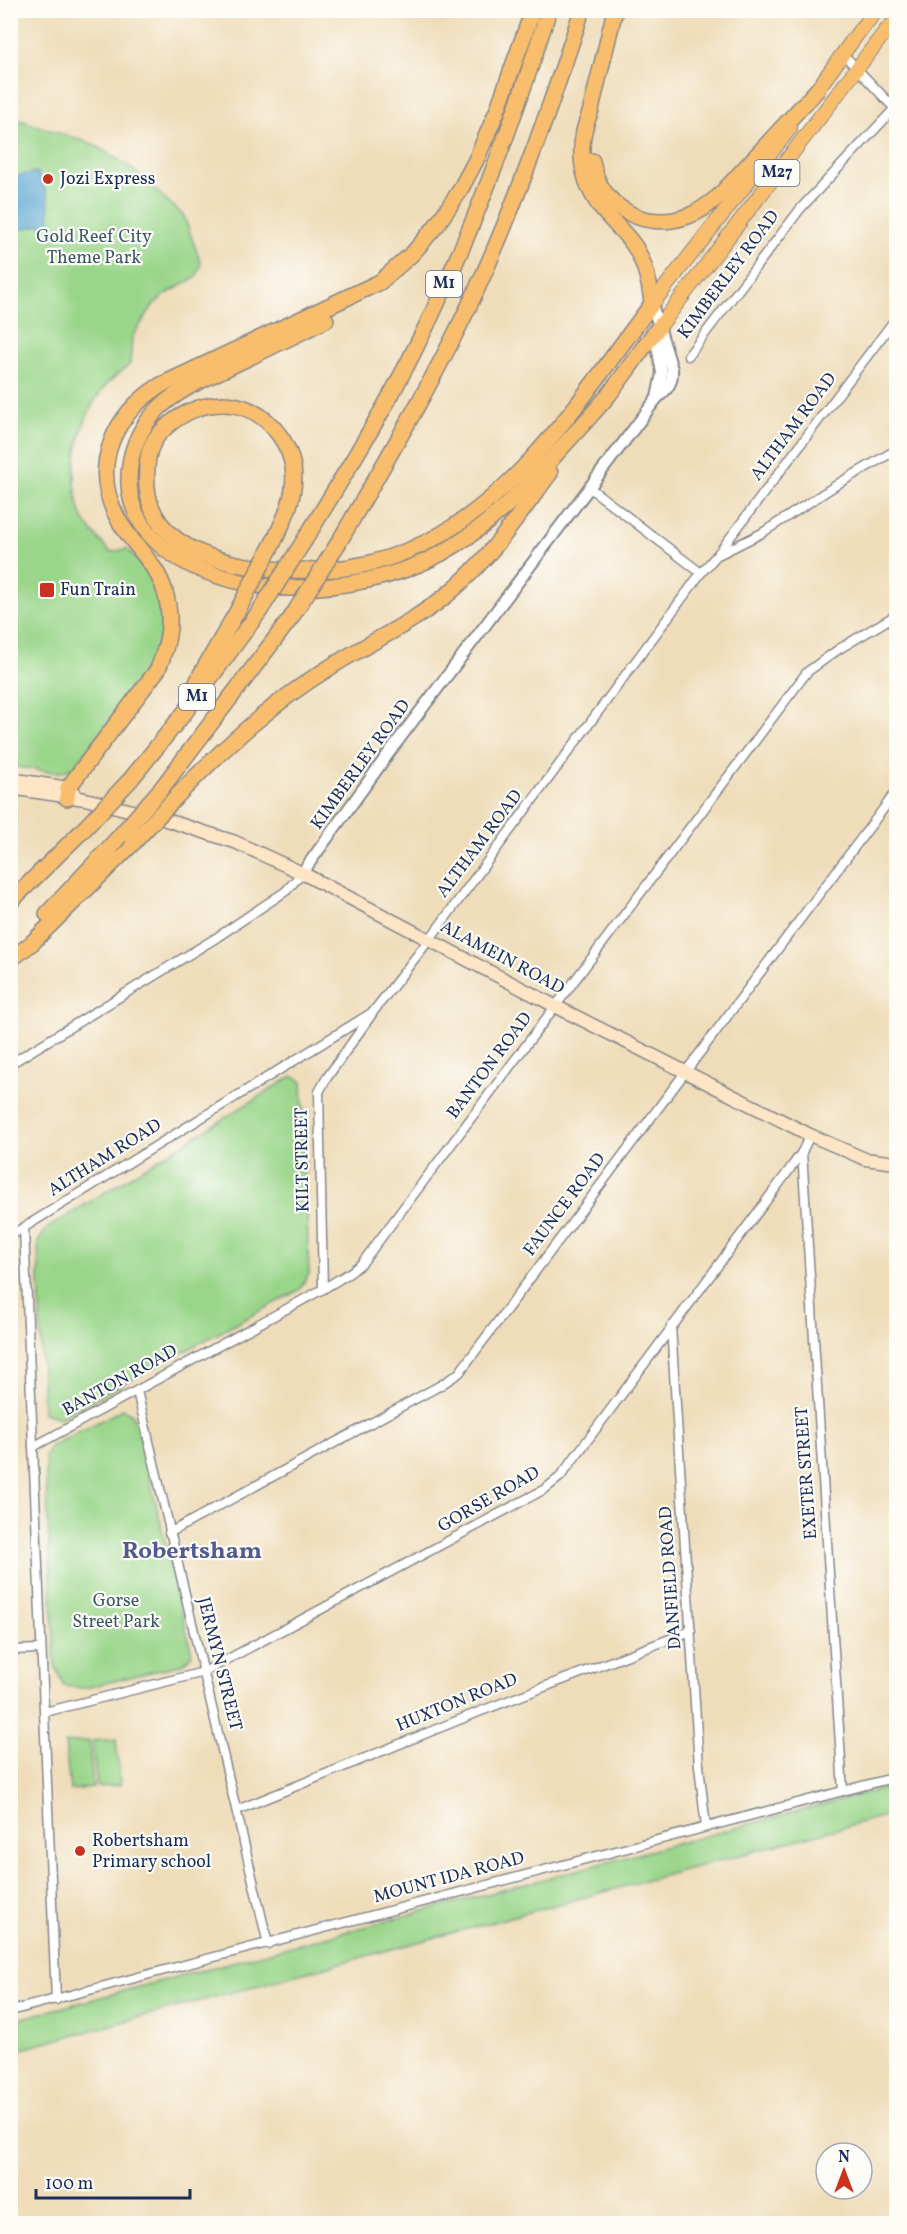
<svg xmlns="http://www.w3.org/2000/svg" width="907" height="2234" font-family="Vollkorn,serif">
  <rect width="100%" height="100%" fill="#fdfcf7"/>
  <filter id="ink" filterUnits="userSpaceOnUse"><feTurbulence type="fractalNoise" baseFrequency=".0167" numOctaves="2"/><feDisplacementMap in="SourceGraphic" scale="12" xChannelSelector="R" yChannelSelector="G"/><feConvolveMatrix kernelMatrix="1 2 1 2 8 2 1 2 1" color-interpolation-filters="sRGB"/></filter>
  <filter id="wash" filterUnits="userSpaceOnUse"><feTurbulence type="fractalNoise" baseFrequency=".008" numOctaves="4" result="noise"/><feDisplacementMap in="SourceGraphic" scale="24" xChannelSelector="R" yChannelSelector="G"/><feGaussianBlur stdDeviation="1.35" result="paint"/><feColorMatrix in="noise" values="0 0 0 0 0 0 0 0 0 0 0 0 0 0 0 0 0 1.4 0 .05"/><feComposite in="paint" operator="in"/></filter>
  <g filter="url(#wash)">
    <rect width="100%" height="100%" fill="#efddba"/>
    <g fill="#9ad68a" stroke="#5a8274" stroke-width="1.5">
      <path d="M10,117l83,27 38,24 53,48 17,48 -4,12 -32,19 -11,9 -22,33 -2,27c-9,8 -20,15 -27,25 -26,33 -36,87 -21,127 5,12 19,25 28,36l17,-3c26,26 43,65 29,102 -7,20 -22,37 -35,55 -16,21 -32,42 -48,62l-11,4h-9l-42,-6z"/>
      <path d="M292,1076l10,5 7,193 -10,16 -239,128 -17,-5 -5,-170 8,-14z"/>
      <path d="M123,1409l9,5 5,11 55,229 -9,10 -98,24 -21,-2 -9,-20 -10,-210 6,-10z"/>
      <path d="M116,1739l4,46 -23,2 -5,-46z"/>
      <path d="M89,1741l4,47 -23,2 -5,-47z"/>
      <path d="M896,1785v28l-885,239v-31z"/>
    </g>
    <path fill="#58a6d1" stroke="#3a6a98" stroke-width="1.5" d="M37,172l11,24 2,27 -39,8v-54z"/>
  </g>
  <g filter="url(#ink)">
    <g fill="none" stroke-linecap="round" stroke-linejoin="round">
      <g stroke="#85868c" stroke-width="11">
        <g id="minor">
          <path d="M843,54l53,56"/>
          <path d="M688,356l113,-148 94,-100"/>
          <path d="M590,488l111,85"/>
          <path d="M720,554l42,-21 79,-51 55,-32"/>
          <path d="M10,1064l206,-126 70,-47 16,-18"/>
          <path d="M802,1152l41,639"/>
          <path d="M24,1228l32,772"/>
          <path d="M10,1236l363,-224 56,-72 272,-367 16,-18 179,-237"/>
          <path d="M323,1289l-4,-197 7,-13 46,-65"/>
          <path d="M671,1326l28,440 7,61"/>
          <path d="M137,1391l131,553"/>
          <path d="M33,1447l290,-158 28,-17 11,-9 445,-591 32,-23 57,-34"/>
          <path d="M169,1533l272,-148 18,-12 437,-581"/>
          <path d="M10,1650l31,-1"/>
          <path d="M45,1712l159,-40 341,-183 15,-12 9,-12 218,-292 15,-21 8,-17"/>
          <path d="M237,1810l244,-99 210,-80"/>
          <path d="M10,2011l886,-234"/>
        </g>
      </g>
      <g stroke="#85868c" stroke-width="14">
        <g id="tertiary">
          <path d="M654,330l8,43 -5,25"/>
          <path d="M302,873l89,-123 266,-352c10,-8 16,-15 15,-29l-20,-65"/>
        </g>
      </g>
      <g stroke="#85868c" stroke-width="15">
        <g id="secondary">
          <path d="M10,779l58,9 6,4"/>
          <path d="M10,788l75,11 75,19 75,24 67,31 253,133 255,129 55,24 31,4"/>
        </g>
      </g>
      <g stroke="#85868c" stroke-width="16">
        <g id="primary">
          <path d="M811,98l49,-68 17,-20"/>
          <path d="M652,304l138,-176"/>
          <path d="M659,327l226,-295 11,-11"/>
        </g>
      </g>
      <g stroke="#85868c" stroke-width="18">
        <g id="motorway">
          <path d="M592,161c8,46 52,71 96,55 12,-4 21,-12 31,-20l98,-106"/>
          <path d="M326,320c-31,15 -63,31 -95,46 -25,12 -54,24 -74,44 -19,20 -29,45 -28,74 4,75 100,103 163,104 50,0 104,-10 148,-34 46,-25 81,-61 116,-100 17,-19 35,-38 51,-57 18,-23 34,-47 52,-70"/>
          <path d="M274,541c11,-22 23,-48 19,-74 -2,-12 -6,-21 -13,-31 -31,-44 -85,-40 -120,-3 -14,14 -14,36 -13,54 7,85 143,89 204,80 26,-4 54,-14 78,-26 96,-50 159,-153 223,-237 -2,-21 -6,-39 -17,-57 -10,-15 -23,-25 -33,-38 -22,-28 -26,-64 -12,-96l25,-103"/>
          <path d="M304,541c30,-49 60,-98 88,-148 65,-119 116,-254 157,-383"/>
          <path d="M339,542c48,-83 97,-165 137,-251 42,-91 75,-185 106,-281"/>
          <path d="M195,687l6,-13 37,-64"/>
          <path d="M131,779l54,-67 74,-100"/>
          <path d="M161,789l130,-171"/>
          <path d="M176,797c48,-50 97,-95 156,-131 38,-24 81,-43 116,-72 41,-34 70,-78 102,-121"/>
          <path d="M67,798l1,-10 90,-119c11,-26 15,-50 7,-77 -8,-29 -33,-47 -47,-73 -29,-53 -4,-105 43,-134l219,-103 33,-29 23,-27 23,-34 17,-32 21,-49 36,-101"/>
          <path d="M10,902l75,-74"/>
          <path d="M47,914l64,-68"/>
          <path d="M10,960l22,-17 101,-100"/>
        </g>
      </g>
      <use href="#minor" stroke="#fff" stroke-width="8"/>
      <use href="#tertiary" stroke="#fff" stroke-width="10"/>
      <use href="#secondary" stroke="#fde5c5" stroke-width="12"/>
      <use href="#primary" stroke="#f9be6d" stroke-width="14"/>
      <use href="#motorway" stroke="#f9be6d" stroke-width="15"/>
      <g stroke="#85868c" stroke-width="18" stroke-linecap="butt">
        <g id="motorway-bridge">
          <path d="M238,610l36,-69"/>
          <path d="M259,612l45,-71"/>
          <path d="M291,618l48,-76"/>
          <path d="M85,828l46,-49"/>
          <path d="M133,843l43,-46"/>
          <path d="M111,846l50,-57"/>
        </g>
      </g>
      <use href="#motorway-bridge" stroke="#f9be6d" stroke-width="15"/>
    </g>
  </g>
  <g fill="#c8321e" stroke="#fdfcf7" stroke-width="2">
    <circle cx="48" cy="179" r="6"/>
    <rect x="39" y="582" width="16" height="16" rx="3"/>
    <circle cx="80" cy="1851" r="6"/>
  </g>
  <g text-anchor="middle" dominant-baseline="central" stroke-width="4.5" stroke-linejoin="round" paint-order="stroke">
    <g fill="#fdfcf7" stroke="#5f6c8c" stroke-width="1.5">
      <rect x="754.5" y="160" width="45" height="26" rx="4.5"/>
      <rect x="426" y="271" width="36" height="26" rx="4.5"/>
      <rect x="179" y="684" width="36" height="26" rx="4.5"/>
    </g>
    <g font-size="16" font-weight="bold" fill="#1b2f5e">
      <text x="777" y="173">M27</text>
      <text x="444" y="284">M1</text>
      <text x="197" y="697">M1</text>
    </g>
    <g font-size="18" fill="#1b2f5e" stroke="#fdfcf7" text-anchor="start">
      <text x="60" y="179">Jozi Express</text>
      <text x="60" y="590">Fun Train</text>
      <text x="92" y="1841">Robertsham<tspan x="92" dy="21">Primary school</tspan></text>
    </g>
    <g font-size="18" fill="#3b5969" stroke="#fdfcf7">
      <text x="94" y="237">Gold Reef City<tspan x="94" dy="21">Theme Park</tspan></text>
      <text x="116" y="1601">Gorse<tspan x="116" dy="21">Street Park</tspan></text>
    </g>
    <g font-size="18" fill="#1b2f5e" stroke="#fdfcf7">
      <text transform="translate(729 275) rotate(-53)">KIMBERLEY ROAD</text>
      <text transform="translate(794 427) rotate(-53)">ALTHAM ROAD</text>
      <text transform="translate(361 765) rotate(-54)">KIMBERLEY ROAD</text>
      <text transform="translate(480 844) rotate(-53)">ALTHAM ROAD</text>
      <text transform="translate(502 958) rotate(28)">ALAMEIN ROAD</text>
      <text transform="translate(490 1066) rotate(-53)">BANTON ROAD</text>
      <text transform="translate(105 1158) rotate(-32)">ALTHAM ROAD</text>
      <text transform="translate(303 1160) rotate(-91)">KILT STREET</text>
      <text transform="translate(565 1205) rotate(-53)">FAUNCE ROAD</text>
      <text transform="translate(120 1381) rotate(-29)">BANTON ROAD</text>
      <text transform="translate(807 1473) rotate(-94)">EXETER STREET</text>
      <text transform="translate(489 1500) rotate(-30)">GORSE ROAD</text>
      <text transform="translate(671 1578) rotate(-94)">DANFIELD ROAD</text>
      <text transform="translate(219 1664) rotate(76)">JERMYN STREET</text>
      <text transform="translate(457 1703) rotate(-22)">HUXTON ROAD</text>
      <text transform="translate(449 1878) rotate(-15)">MOUNT IDA ROAD</text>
    </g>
    <g font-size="24" font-weight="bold" fill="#535a8f" stroke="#fdfcf7">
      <text x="192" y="1552">Robertsham</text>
    </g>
  </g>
  <rect width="907" height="2234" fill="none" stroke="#fdfcf7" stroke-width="36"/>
  <g transform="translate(844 2171)"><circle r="28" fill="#fdfcf7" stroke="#a3aaba" stroke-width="1.5"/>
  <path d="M0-4.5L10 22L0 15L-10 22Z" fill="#c8321e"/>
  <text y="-9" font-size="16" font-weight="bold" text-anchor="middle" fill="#1b2f5e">N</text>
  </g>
  <path d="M36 2189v9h154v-9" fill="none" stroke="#1b2f5e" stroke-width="3"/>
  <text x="45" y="2189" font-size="18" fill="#1b2f5e" stroke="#fdfcf7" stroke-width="4.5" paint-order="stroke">100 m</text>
</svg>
